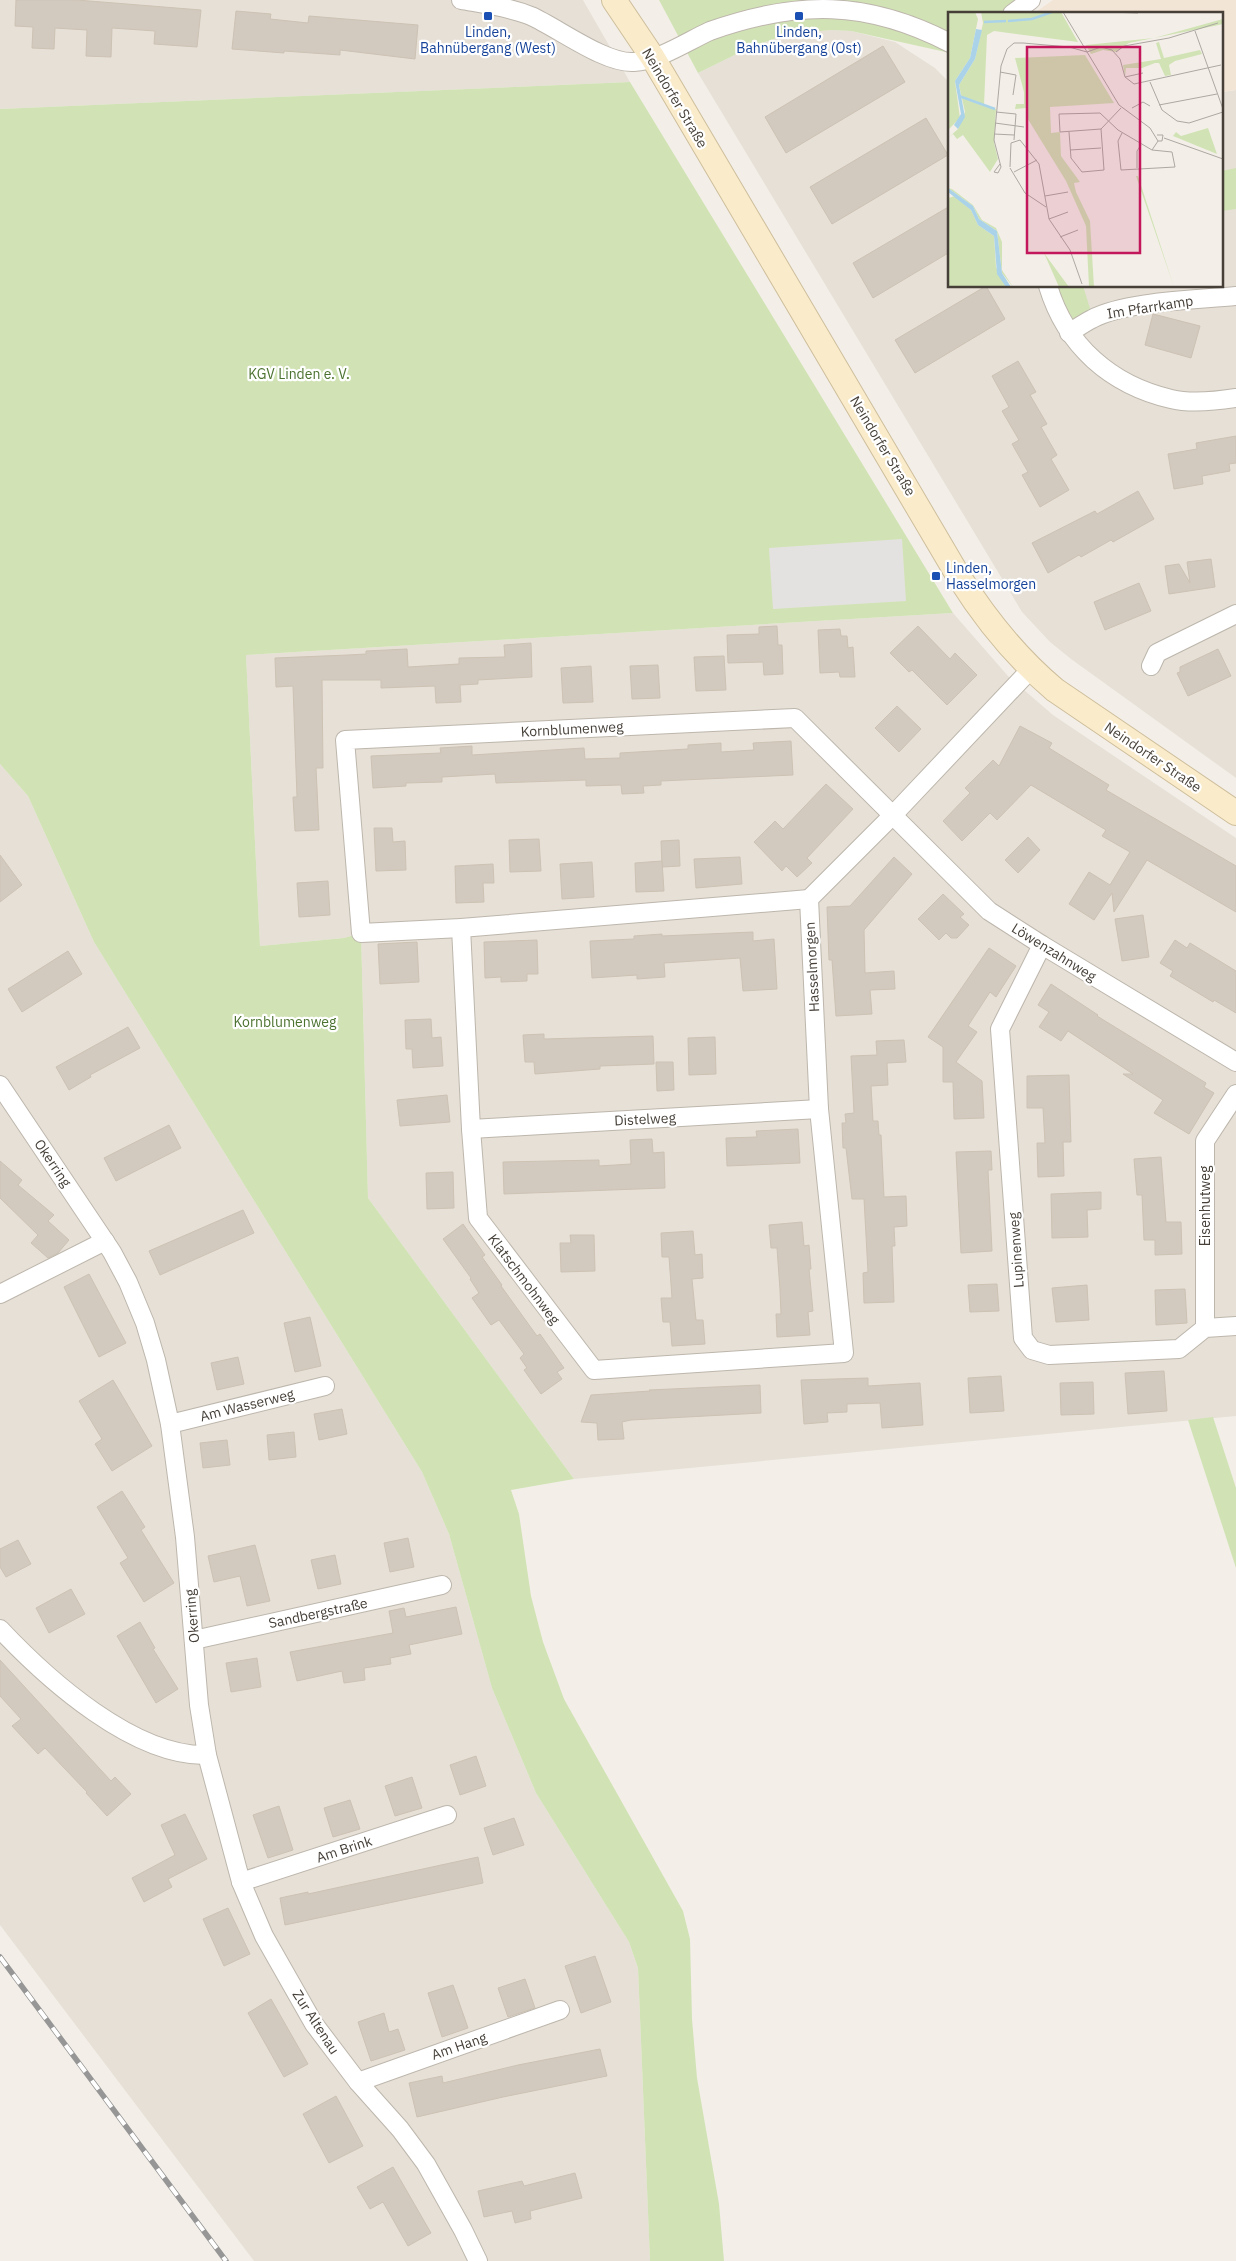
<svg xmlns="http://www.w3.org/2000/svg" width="1236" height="2261" font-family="'IBM Plex Sans',sans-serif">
  <rect width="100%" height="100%" fill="#f3efe8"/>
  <g fill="#e6e0d7">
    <path d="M0,0h583l47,82 -630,27z"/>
    <path d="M831,30l20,1 44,11 40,26 15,15v203h272v-194l14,-2v688l-165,-119 -21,-17 -28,-30 -324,-539 55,-27 36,-12z"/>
    <path d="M953,613l55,63 45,39 183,123v578l-662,63 -206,-281 -7,-265 -17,5 -84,8 -14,-291z"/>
    <path d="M0,764l28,32 66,146 328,530 27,62 43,154 44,105 93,149 9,26 12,293h-396l-254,-336z"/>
  </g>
  <path fill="#f3e5d5" d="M1053,0h183v90l-14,2v-78h-189z"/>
  <g fill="#d1e3b5">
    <path d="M659,0h373l-20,14h-62v39l-99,-22 -20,-1 -42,4 -36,12 -55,27z"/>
    <path d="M630,82l323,531 -707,42 14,291 84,-8 17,-5 7,265 206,281 -63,11 8,24 12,82 12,46 21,57 119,212 7,28 2,80 5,59 22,126 5,57h-74l-12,-293 -9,-26 -93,-149 -44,-105 -43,-154 -27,-62 -328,-530 -66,-146 -28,-32v-655z"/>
    <path d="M1236,168v41l-14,2v-40z"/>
    <path d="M1058,286h25l10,32 -24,15z"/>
    <path d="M1213,1417l23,71v80l-48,-148z"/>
  </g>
  <path fill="#e4e2e0" d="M902,539l4,62 -133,8 -4,-61z"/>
  <g fill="#d3cabf" stroke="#cdc2b3">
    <path d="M16,0h61l124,10 -4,37 -43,-3 1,-13 -43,-3 -1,29 -25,-1 1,-26 -32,-2 -1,21 -22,-1 1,-21 -18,-1z"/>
    <path d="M236,11l35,3 -1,5 38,4 1,-7 109,9 -3,34 -75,-9v5l-56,-4v2l-52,-4z"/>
    <path d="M883,46l22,36 -119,71 -21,-36z"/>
    <path d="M926,118l22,37 -116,69 -22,-37z"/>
    <path d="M950,206v46l-77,46 -20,-35z"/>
    <path d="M986,286l19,33 -90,54 -20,-33z"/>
    <path d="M1153,314l47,12 -9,32 -46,-13z"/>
    <path d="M1018,361l18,31 -6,3 17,29 -6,3 16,28 -6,4 18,31 -29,17 -18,-32 6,-3 -16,-28 7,-4 -17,-29 7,-4 -17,-31z"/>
    <path d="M1236,436v27l-7,1 1,7 -28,5 1,8 -29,5 -6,-35 29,-5 -1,-6z"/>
    <path d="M1138,491l16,28 -41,23 -2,-2 -30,17 -2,-2 -31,18 -16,-30 63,-32 2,3z"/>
    <path d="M1211,559l4,28 -46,7 -4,-28 14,-2 11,19 -3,-21z"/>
    <path d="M1139,583l12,28 -46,19 -11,-28z"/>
    <path d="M777,626l1,19h4l1,29 -19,1 -1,-13 -35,1 -1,-28 32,-1v-7z"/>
    <path d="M918,626l32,33 5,-6 22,22 -30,30 -35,-35 -3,2 -19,-19z"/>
    <path d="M840,629l1,7h6l1,12 5,-1 2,30h-15l-1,-5 -19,1 -2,-43z"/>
    <path d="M531,643l1,34 -54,3v4l-18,1 1,17 -25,1 -1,-17 -54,2v-8h-59l1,88h-7l3,62 -24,1 -2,-34h4l-4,-111 -17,1 -1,-29 73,-3 18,-1v-3l41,-2 1,18 51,-3v-6l46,-1 -1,-12z"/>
    <path d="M1218,649l13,27 -43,20 -11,-23 3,-1v-5z"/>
    <path d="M724,656l2,34 -30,1 -2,-34z"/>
    <path d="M658,665l2,33 -28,1 -2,-33z"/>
    <path d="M591,666l2,36 -30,1 -2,-35z"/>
    <path d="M897,706l24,23 -22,23 -24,-24z"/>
    <path d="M1020,726l32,17 -3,5 60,37 -3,5 130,76v46l-89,-52 -33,52 -2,-19 -18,27 -25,-16 20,-32 21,13 20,-33 -28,-16 4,-6 -75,-45 -34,35 -7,-7 -28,28 -19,-20 27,-28 -5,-5 28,-28 6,6z"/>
    <path d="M791,741l2,34 -132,6v4l-18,1 1,7 -22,1 -1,-9 -35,1v-6l-90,3 -1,-9 -53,3v5l-36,1v3l-33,2 -2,-32 70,-3 -1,-5 32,-2v9l112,-7 1,11 35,-1v-5l68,-4v-4l33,-2v9l33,-2 -1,-7z"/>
    <path d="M826,784l27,25 -46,49 5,5 -15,14 -11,-11 -4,5 -28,-29 21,-21 8,8z"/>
    <path d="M374,828h18l1,14 12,-1 1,29 -30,1z"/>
    <path d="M1028,837l12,13 -22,23 -13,-13z"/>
    <path d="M539,839l2,32 -31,1 -1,-32z"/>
    <path d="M679,840l1,26 -18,1 -1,-26z"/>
    <path d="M0,855l22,30 -22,17z"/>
    <path d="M740,857l2,27 -46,4 -2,-29z"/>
    <path d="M894,857l18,17 -48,56 1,43 29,-2 1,18 -25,1 2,24 -36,2 -4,-56h-3l-2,-53 23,-1z"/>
    <path d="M662,861l2,30 -28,1 -1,-29z"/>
    <path d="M592,862l2,35 -32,2 -2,-35z"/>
    <path d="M493,864l1,19h-11l1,19 -28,1 -1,-37z"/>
    <path d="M328,881l2,34 -31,2 -2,-34z"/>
    <path d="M943,894l21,20 -4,3 9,8 -12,13h-6l-5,-5 -7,7 -21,-21z"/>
    <path d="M1143,915l6,42 -27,4 -7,-42z"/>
    <path d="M753,932v9l21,-2 3,50 -34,2 -3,-33 -76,5 1,14 -28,2v-4l-45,3 -2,-37 44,-2v-3l28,-2v2z"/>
    <path d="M537,940l1,34h-11v7l-26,1v-5l-16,1 -1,-36z"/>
    <path d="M1175,940l12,8 3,-5 46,28v42l-22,-13 -1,2 -43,-26 3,-5 -13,-8z"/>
    <path d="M417,942l2,40 -39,2 -2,-40z"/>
    <path d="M989,948l27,18 -20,31 -6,-5 -22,34 9,6 -21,30 26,19 2,37 -30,1 -1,-37h-10v-35l-15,-10z"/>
    <path d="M68,951l14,23 -60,38 -14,-23z"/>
    <path d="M1051,984l47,31 -1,1 109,67 -2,4 10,6 -25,41 -35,-21 9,-13 -40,-26h10l-65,-43 -7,10 -22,-14 10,-15 -11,-7z"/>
    <path d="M431,1019l1,19 9,-1 2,29 -30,2 -1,-19h-6l-1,-29z"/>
    <path d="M128,1027l12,21 -50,27 1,2 -22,13 -13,-23z"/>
    <path d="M544,1034v5l109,-3 1,28 -54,2v3l-65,5 -1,-12h-9l-2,-27z"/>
    <path d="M715,1037l1,37 -27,1 -1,-37z"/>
    <path d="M904,1040l2,22 -19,1 1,22 -17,1 2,35h5l1,14h2l3,62 22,-1 1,30 -13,1 1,19h-3l2,56 -30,1 -1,-30 5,-1 -4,-73h-12l-6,-51h-3l-1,-25h4l-1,-9 9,-1 -3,-57 26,-1 -1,-14z"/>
    <path d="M656,1062h17l1,28 -17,1z"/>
    <path d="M1069,1075l2,67h-8l1,34 -26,1 -1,-34h8l-2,-35h-16v-32z"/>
    <path d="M447,1095l3,27 -50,4 -3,-26z"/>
    <path d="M169,1125l12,23 -65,33 -12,-23z"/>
    <path d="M798,1129l2,34 -73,3 -1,-28 31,-1 -1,-6z"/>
    <path d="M652,1139l1,14 11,-1 1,36 -161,6 -1,-32 96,-2v6l32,-2 -1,-24z"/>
    <path d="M991,1151l1,19h-4l4,81 -31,2 -5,-101z"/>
    <path d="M1161,1157l5,65h15l1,32 -27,1v-15h-11l-2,-45h-5l-3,-36z"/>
    <path d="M0,1161l22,19 -4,5 36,30 -6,6 21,19 -11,13 -10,5 -17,-15 7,-8 -38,-37z"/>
    <path d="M453,1172l1,36 -27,1 -1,-36z"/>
    <path d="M1101,1192v17l-14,1 1,27 -36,1 -1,-44z"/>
    <path d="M243,1210l11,23 -94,42 -11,-24z"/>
    <path d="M802,1222l2,24 5,-1 2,24h-2l4,42 -5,1 2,23 -33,2 -1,-23h5l-1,-24 -3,-42h-6l-2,-23z"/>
    <path d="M463,1224l22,31 -3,2 20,28 -1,1 36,50 3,-2 24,34 -7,4 5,7 -21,15 -17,-24 3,-2 -7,-10 4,-4 -25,-34 -8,5 -19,-27 7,-5 -9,-14 1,-1 -28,-39z"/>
    <path d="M693,1231l2,24 7,-1 1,24 -11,1 4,41h7l2,24 -33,2 -2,-24h-7l-2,-24h11l-3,-41h-7l-1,-24z"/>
    <path d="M570,1235h24l1,36 -34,1 -1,-29h11z"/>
    <path d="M89,1274l37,69 -27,14 -35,-70z"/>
    <path d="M997,1284l2,27 -29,1 -2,-27z"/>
    <path d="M1087,1285l2,35 -33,2 -4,-34z"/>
    <path d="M1185,1289l2,34 -31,2 -1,-35z"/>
    <path d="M310,1317l11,49 -26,6 -11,-49z"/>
    <path d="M238,1357l6,27 -27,6 -6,-27z"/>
    <path d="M1164,1371l3,40 -39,3 -3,-41z"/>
    <path d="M1001,1376l3,35 -34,2 -2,-35z"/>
    <path d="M868,1378v8l52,-3 3,42 -41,3 -2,-25 -33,1v8l-20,1 1,9 -24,2 -3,-44z"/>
    <path d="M113,1380l39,66 -40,25 -17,-27 7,-5 -23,-38z"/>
    <path d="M1093,1382l1,32 -33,1 -1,-32z"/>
    <path d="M760,1385l1,28 -130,7 -9,2 2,17 -26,1 -1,-17 -16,-1 10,-27 59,-4 -1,-1z"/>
    <path d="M342,1409l5,25 -28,6 -5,-26z"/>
    <path d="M294,1432l2,25 -27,3 -2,-25z"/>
    <path d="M227,1440l3,25 -27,3 -3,-25z"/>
    <path d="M122,1491l23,36 -4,3 33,53 -30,19 -24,-39 8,-5 -31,-51z"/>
    <path d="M408,1538l6,29 -24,5 -6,-29z"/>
    <path d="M18,1540l13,24 -25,13 -6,-10v-18z"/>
    <path d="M255,1545l15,56 -23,5 -7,-30 -26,6 -6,-26z"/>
    <path d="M335,1555l6,29 -23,5 -7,-29z"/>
    <path d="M71,1589l14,25 -36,19 -13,-25z"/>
    <path d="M456,1607l6,27 -53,11 2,9 -21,4 1,6 -27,4 1,12 -21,3 -2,-12 -45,10 -7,-29 103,-19 -4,-22 15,-3 2,9z"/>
    <path d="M140,1622l15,26 -2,1 25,40 -22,14 -39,-67z"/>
    <path d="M257,1658l4,29 -30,5 -5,-29z"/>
    <path d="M0,1660l111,121 4,-4 16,17 -24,22 -21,-23 1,-1 -42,-44 -7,6 -26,-28 9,-7 -21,-23z"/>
    <path d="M476,1756l10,30 -26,9 -10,-30z"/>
    <path d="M412,1777l10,31 -27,8 -10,-30z"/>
    <path d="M350,1800l10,29 -27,8 -9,-29z"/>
    <path d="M279,1806l14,44 -25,8 -15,-43z"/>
    <path d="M185,1814l22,45 -39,20 4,8 -28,15 -12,-24 43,-23 -14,-30z"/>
    <path d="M514,1818l10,27 -31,10 -9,-27z"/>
    <path d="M478,1857l5,26 -198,42 -5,-27 28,-6v2z"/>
    <path d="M228,1908l22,46 -26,12 -21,-47z"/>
    <path d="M595,1956l16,46 -30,11 -16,-47z"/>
    <path d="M525,1979l10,29 -27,9 -10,-29z"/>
    <path d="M453,1985l15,43 -26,9 -14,-44z"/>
    <path d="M271,1999l37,65 -24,13 -36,-64z"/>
    <path d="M384,2013l5,19 9,-3 7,21 -34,11 -13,-39z"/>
    <path d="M600,2049l7,27 -104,21 -86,20 -8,-34 33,-7 1,7 75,-18z"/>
    <path d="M336,2096l27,50 -34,17 -26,-49z"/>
    <path d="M393,2167l38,66 -23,13 -25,-44 -13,7 -13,-22z"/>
    <path d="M575,2173l7,25 -52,13 1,8 -16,4 -3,-12 -28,6 -6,-26 44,-10 2,5z"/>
  </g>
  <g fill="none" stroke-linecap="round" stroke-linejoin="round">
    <g stroke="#bdb6ac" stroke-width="20">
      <g id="street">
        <path d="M461,0c23,4 48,7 70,16 27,12 74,48 103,46 24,-1 54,-21 76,-31 88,-31 157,-31 240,12"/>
        <path d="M1012,14l19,-14"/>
        <path d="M1048,286c18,60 63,99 123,113 20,5 46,2 65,-1"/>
        <path d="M1069,333c8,-5 15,-10 23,-14 34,-18 105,-19 144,-23"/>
        <path d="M1151,666l6,-13 79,-39"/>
        <path d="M809,899l-348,29 -100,5 -16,-193 450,-22 194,193 53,34 194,117"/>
        <path d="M461,928l10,201 7,89 116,152 250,-17 -25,-244 -10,-210 84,-84 138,-146"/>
        <path d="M1042,945l-42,84 23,309 9,12 17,5 130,-6 26,-21 31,-2"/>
        <path d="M0,1085l112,167 16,30 17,41 11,37 14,64 15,113 14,168 8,50 34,127 23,54 50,88 44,58 42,47 26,35 37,66 15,31"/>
        <path d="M471,1129l348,-20"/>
        <path d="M0,1294l105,-53"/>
        <path d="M1205,1328v-187l31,-47"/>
        <path d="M170,1424l155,-38"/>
        <path d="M0,1629c48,51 134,128 207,126"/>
        <path d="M194,1640l248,-55"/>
        <path d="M241,1882l206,-67"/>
        <path d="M358,2082l202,-72"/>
      </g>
    </g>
    <g stroke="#cebe9c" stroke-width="26">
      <path id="secondary" d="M614,0l39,58 306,519c27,43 57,80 96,113l181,123"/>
    </g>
    <use href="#street" stroke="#fff" stroke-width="18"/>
    <use href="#secondary" stroke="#faeccb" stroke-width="24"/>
    <g stroke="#969696" stroke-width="5.5">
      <path id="rail" d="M0,1957l226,304"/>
    </g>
    <use href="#rail" stroke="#fff" stroke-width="4" stroke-dasharray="11" stroke-linecap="butt"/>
  </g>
  <g fill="#1a4fb4" stroke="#fff" stroke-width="2">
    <rect x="483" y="11" width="10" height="10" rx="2.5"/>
    <rect x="794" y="11" width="10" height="10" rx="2.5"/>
    <rect x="931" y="571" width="10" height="10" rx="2.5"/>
  </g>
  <g text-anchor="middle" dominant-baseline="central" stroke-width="4.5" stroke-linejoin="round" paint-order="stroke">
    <g font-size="14" fill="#164399" stroke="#fff">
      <text x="488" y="32">Linden,<tspan x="488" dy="16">Bahnübergang (West)</tspan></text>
      <text x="799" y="32">Linden,<tspan x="799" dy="16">Bahnübergang (Ost)</tspan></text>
      <text x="946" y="568" text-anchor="start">Linden,<tspan x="946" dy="16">Hasselmorgen</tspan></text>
    </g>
    <g font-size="14" fill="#453f38" stroke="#fff">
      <text transform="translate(675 98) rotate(59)">Neindorfer Straße</text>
      <text transform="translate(1150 307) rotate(-9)">Im Pfarrkamp</text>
      <text transform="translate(883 446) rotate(59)">Neindorfer Straße</text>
      <text transform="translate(572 729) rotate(-3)">Kornblumenweg</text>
      <text transform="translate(1153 757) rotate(34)">Neindorfer Straße</text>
      <text transform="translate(1054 952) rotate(32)">Löwenzahnweg</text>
      <text transform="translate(812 967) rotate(-93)">Hasselmorgen</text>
      <text transform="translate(645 1119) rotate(-3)">Distelweg</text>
      <text transform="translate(53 1163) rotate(56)">Okerring</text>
      <text transform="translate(1205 1206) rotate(-90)">Eisenhutweg</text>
      <text transform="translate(1016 1250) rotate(-94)">Lupinenweg</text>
      <text transform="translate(524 1279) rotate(53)">Klatschmohnweg</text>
      <text transform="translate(247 1405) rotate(-14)">Am Wasserweg</text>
      <text transform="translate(318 1613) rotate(-12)">Sandbergstraße</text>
      <text transform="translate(192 1616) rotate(-95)">Okerring</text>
      <text transform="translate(344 1849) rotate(-18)">Am Brink</text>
      <text transform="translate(316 2022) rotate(57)">Zur Altenau</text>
      <text transform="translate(459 2046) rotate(-19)">Am Hang</text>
    </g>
    <g font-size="14" fill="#4c7230" stroke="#fff">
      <text x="299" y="374">KGV Linden e. V.</text>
      <text x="285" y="1022">Kornblumenweg</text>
    </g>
  </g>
  <g transform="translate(948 12)">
    <rect width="275" height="275" fill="#f3efe8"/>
    <path d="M0,0h27l3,7 -8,39 -15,23 5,37 -12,12zM33,0h80l17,30 -84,-11 -7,4 -3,70 12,4 -2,34 4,16 -8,13 -27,-37 -6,4 -4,-5 -5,4 10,-9 7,-17 -6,-27 16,-26 8,-36zM275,7v5l-9,2 -85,17 -13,9 -13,-2 -12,4 -5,-9 68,-7zM211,30l5,16 36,-8 2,4 -27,7 -6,4 2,10 -6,1 -6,-13h-4l-13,5h-16l-1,9 -2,-12 38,-6 -5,-16zM137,43l29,48 -64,4 1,26 9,-1 1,24 19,26 -6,1 2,9 14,29 4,66h-5l-3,-61 -20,-45 -40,-65v-8l-11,1 1,-5h8v-12l-9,-34zM260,116l9,26 -44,-18 3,-4 5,4zM190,164l36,111 -38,-111zM0,176l4,1 21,16 9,15 14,8 6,14v28l11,17 -11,-14 -5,-42 -18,-12 -6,-13zM7,184l16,14 7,15 16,11 2,31 10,20h-58v-89zM96,241l25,34h-10z" fill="#d1e3b5"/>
    <path d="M28,17l6,1 -7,29 -16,26 6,32 -7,12 -4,-4 7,-11 -6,-33 15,-23zM0,176l25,18 6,13 18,12 5,42 9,14h-5l-9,-13 -3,-38 -16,-11 -7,-15 -23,-18z" fill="#aad3ea"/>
    <path fill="none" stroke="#aad3ea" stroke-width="2.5" d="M60,9l24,-2 20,-7M36,10l22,-1M11,84l36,13"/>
    <path fill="none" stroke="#ada9a2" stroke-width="1" d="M115,0l56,93 31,23 8,13h4l1,-6h-6M160,0l30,1M247,19l28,78M139,40l14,-5 11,3 8,9 5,18 9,7 87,-19M168,40l8,-6 45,-8 49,-15M52,60l16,3 -3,20M177,65l18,-4M202,70l12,28 15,11 12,2 34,-11M211,93l58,-11M184,96l11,-6 7,4M48,100l20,2 -2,26M47,111l29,4M153,117l-41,3 -1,-18 41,-1 18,17 34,20 6,-9M121,120l2,26 11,14 22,-2 -3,-41 20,-21M174,121l-4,8 3,29 54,-3 -3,-15 -20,-2M46,122l20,1M216,126l59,21M122,138l31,-2M52,152l-6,8 4,1 3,-6M53,155l-7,-27 7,-74 6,-17 7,-6h9l46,4 18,5M62,155l1,-24 9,-3 19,24 10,55 21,31 12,34M62,156l15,25 21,14M189,156v-17l4,-6M66,160l23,-12M97,184l23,-4M101,207l19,-7M112,225l18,-7"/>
    <path fill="#c2185b" fill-opacity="0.15" stroke="#c2185b" stroke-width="2.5" d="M79,35h113v206h-113z"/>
    <rect width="275" height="275" fill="none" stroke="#453f38" stroke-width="2.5"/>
  </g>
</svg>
